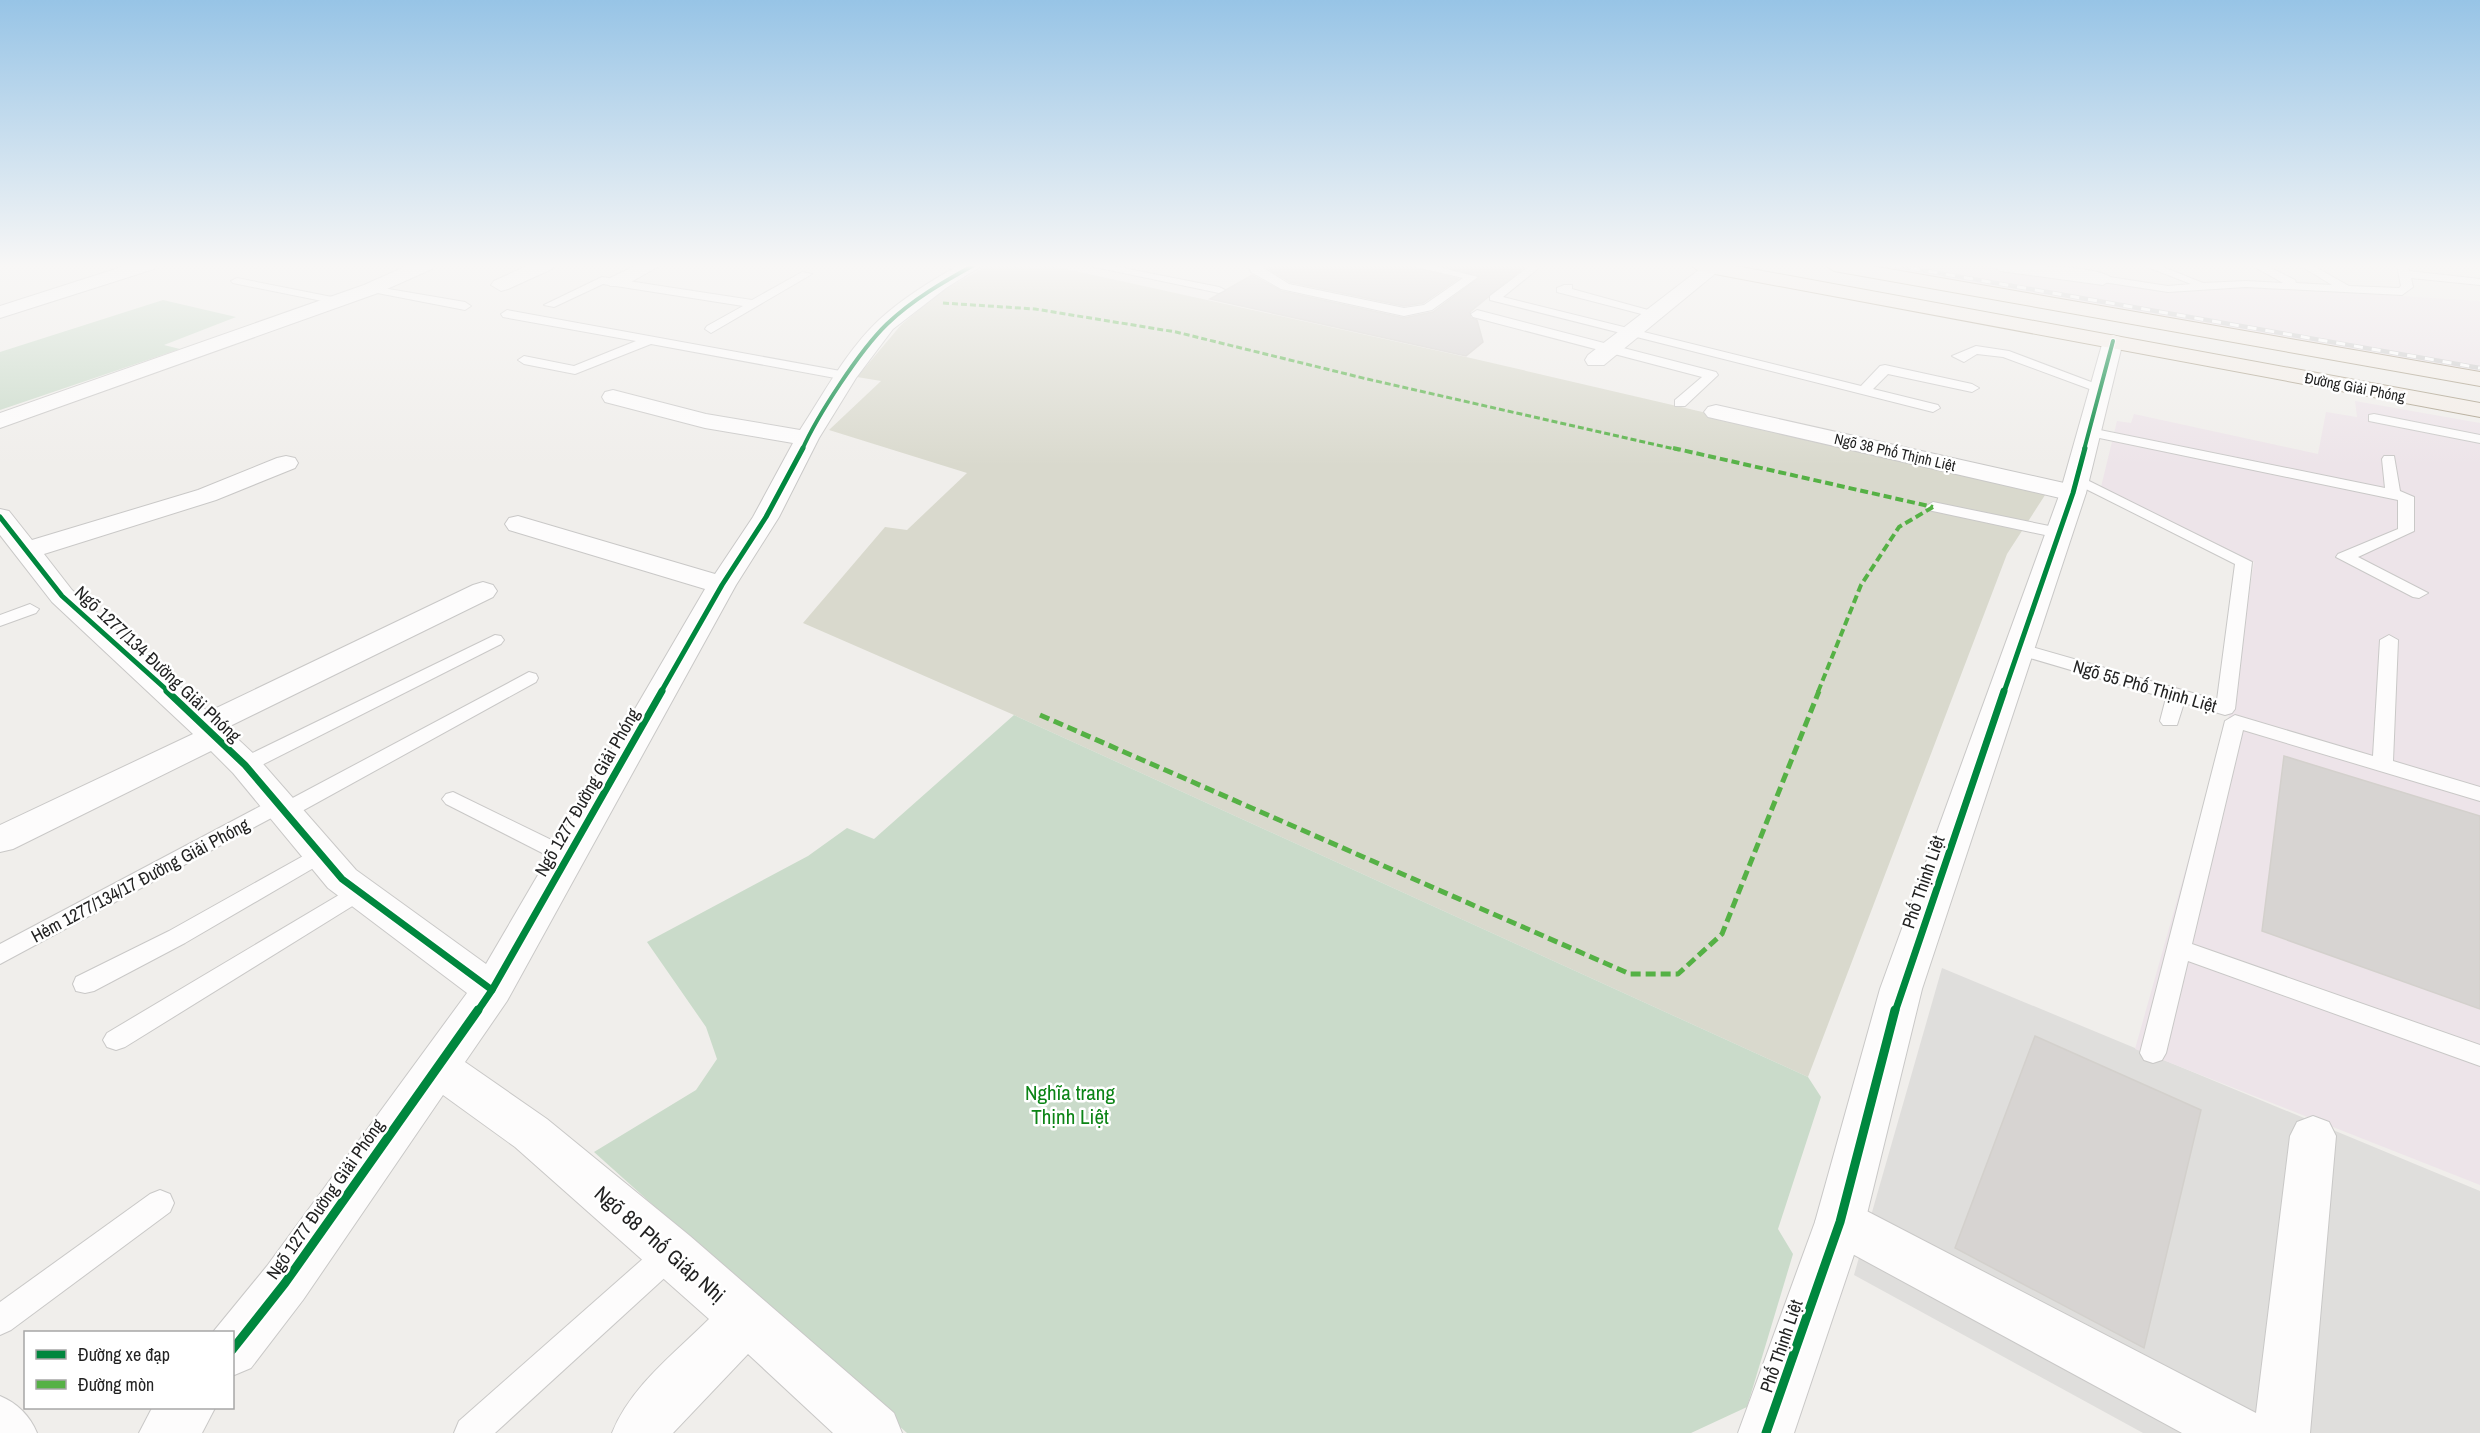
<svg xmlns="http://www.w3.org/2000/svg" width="2480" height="1433" font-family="'Archivo Narrow',sans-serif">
  <rect width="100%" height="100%" fill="#f0eeeb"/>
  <path fill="#dfdedc" d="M1942,968l538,223v242h-337l-289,-158z"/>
  <g fill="#ede4e9">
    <path d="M1868,265h117l190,27 43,-4h58l204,13v72z"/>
    <path d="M2355,401l125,22v762l-345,-136 95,-337 24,-150 -153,-75 16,-66 14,2 3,-9 184,40 8,-42 31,5z"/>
  </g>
  <path fill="#d9d9cd" d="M989,265h34l13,3 12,-3 427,94 572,133 -40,62 -199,523 -794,-362 -211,-92 82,-96 22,3 60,-57 -138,-43 52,-49 -24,-4 44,-52 39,-33z"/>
  <g fill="#cadbca">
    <path d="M163,300l73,17 -72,28 16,4 -180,61v-58z"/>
    <path d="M1014,715l794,362 13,20 -43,132 15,25 -46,153 -56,26h-784l-313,-281 102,-62 21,-31 -11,-32 -59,-85 161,-86 39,-28 27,11z"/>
  </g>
  <g fill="#d7d4d2" stroke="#d3d0cc" stroke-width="1.5">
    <path d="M1269,265h137l52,14 -35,24 -19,3 -114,-24 -24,-15z"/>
    <path d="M1440,265h87l-57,47 1,6 6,2 6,22 -17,14 -256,-57 42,-24 29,16 123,27 29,-6 47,-35z"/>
    <path d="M2284,756l196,60v193l-218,-78z"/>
    <path d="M2035,1036l166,74 -57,238 -189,-100z"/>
  </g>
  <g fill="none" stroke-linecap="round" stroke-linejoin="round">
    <g stroke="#c9c8c7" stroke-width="2">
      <g id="service">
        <path d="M1085,265h23l111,22 6,3 -6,3z"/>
        <path d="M1248,265h11l30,19 115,24 20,-3 39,-27 -55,-13h22l48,12 -46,33 -28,6 -123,-27 -30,-17z"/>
        <path d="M1531,265l9,2 -37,30 358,89 19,-20 5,-1 87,19 7,4 -7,4 -84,-18 -15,15 65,16 2,3 -7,4 -443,-112v-4z"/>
        <path d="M2142,265h16l45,18 43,-2 37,2 -32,-18h14l30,15 1,3 36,2 -33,-20h13l37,21 50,2 2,-2 -4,-21h10l2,6 71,8v6l-69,-7 2,9 -11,8 -156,-8 -78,5 -65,-10 -6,-3 6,-3 65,10 23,-2z"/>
        <path d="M802,272l10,2 -101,59 -6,-4 2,-3 36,-20 -140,-22 -49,23 -10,-2 58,-28 150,23z"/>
        <path d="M237,278l100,20 6,3 -6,3 -104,-21 -2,-2z"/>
        <path d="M1564,285h8v4l87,24 -6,4 -96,-25v-4z"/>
        <path d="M371,286l94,16 6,4 -6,4 -98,-19 -2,-2z"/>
        <path d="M507,310l339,62 7,4 -7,4 -195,-36 -76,30 -51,-10 -6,-4 6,-4 50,10 62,-25 -133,-24 -2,-3z"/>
        <path d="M1477,310l239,62 2,3 -33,31h-10v-6l27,-23 -229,-60 -2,-3z"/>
        <path d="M1976,346l33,5 98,37 -7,4 -5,-1 -92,-34 -26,-3 -13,8 -12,-6z"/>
        <path d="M2374,414l106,21v8l-111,-22v-6z"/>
        <path d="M2090,428l295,60 -3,-29 2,-3h10l6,35 14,6v34l-56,26 70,36 -9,5 -6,-1 -77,-40 2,-3 60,-25v-29l-313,-65 -2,-3z"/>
        <path d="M2077,475l175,87 -17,147 -3,4 -7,2 -41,-12 -7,22h-14l-3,-4 6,-23 -153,-45 -3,-4 3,-4h12l192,55 18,-136 -163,-82 -2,-3 2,-3z"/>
        <path d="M1933,502l126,26 8,5 -8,5 -131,-28 -3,-3z"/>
        <path d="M30,604l9,5 -3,4 -36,13v-11z"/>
        <path d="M495,635l6,1 3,4 -3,4 -249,126h-14l-3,-5 3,-5z"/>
        <path d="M2389,635l9,5 -5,121 87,26v14l-237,-71 -51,214 288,101v21l-292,-105 -22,92 -4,7 -9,3 -9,-3 -4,-7 85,-332 10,-6 138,41 7,-116z"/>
        <path d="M529,672l7,2 2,4 -2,4 -243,134 -8,2 -8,-3 -277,149v-20l272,-144 7,-2 8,3z"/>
        <path d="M453,792l121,59 3,5 -3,5 -8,3 -8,-3 -112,-57 -4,-5 4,-5z"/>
        <path d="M321,846l8,3 3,5 -3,5 -144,84 -91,48 -9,2 -9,-2 -3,-7 3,-7 93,-46z"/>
        <path d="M359,883l8,2 3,6 -3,6 -242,150 -9,3 -9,-3 -4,-7 4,-7z"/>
        <path d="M160,1190l10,4 4,9 -4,9 -159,118 -11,5v-33l150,-108z"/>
        <path d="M672,1238l10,4 5,10 -5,10 -187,171h-41l5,-12 203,-179z"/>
        <path d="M0,1396c17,7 30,20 37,37h-37z"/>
      </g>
    </g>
    <g stroke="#c9c8c7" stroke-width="2">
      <g id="minor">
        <path d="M128,265h28l-2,4 -154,49v-12z"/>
        <path d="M409,265h25l-2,4 -54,24 -378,135v-15l364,-128z"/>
        <path d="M529,265h25l-2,4 -44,20 -7,2 -10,-6 3,-4z"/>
        <path d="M637,265h24l-37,21h-14l-3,-4 3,-4z"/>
        <path d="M960,265h23l-37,23 -53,41 -37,49 -37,60 -40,79 -43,68 -229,416 -42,61 82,57 143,117 204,177 8,20h-69l-85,-79 -75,79h-61c19,-47 62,-79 97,-114l-194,-172 -72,-52 -140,205 -52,68 -19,8v-44h-19l54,-66 200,-273 -139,-105 -95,-115 -22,-22 -198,98 -13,3v-27l193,-91 -141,-132 -52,-67v-26l9,2 23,29 166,-50 79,-32 9,-2 9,2 3,5 -3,5 -79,32 -172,54 28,36 136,122 265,-127 10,-3 10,3 4,6 -4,6 -267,131 31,29 99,113 130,94 219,-375 -196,-59 -4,-6 4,-6 9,-2 197,58 38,-57 40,-74 -88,-15 -100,-26 -3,-5 3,-5 8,-2 93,24 94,16c24,-37 47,-80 79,-110 24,-22 53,-40 81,-55z"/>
        <path d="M1705,265h15l2,3 -118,97h-16l-3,-5 3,-5z"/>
        <path d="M1991,265c19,0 112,0 121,14l-9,6 -103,-14z"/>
        <path d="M1716,405l357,80 9,3 4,5 -4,5 -9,3 -365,-84 -4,-5 4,-5z"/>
        <path d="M2313,1116l16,6 7,14 -26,297h-128l-359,-195 -8,-16 8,-16 17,-6 17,6 399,207 34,-277 7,-14z"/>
        <path d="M152,1408h63l-13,25h-63z"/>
      </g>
    </g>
    <g stroke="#c9c8c7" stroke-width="2">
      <path id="tertiary" d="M2113,335l7,2 3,4 -37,152 -164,496 -57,233 -71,211h-56l77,-211 65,-233 180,-496 43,-152 3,-4z"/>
    </g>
    <g stroke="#a79c86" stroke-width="2">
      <g id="primary">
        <path d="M1690,265h40l750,138v14l-781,-146z"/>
        <path d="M1825,265h41l614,107v14l-646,-115z"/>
      </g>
    </g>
    <use href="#service" fill="#fdfcfc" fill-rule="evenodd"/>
    <use href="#minor" fill="#fdfcfc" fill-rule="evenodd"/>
    <use href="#tertiary" fill="#fdfcfc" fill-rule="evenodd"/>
    <use href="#primary" fill="#f3ede7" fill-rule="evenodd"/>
    <g stroke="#ccc" stroke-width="4.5">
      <path id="rail" d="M1893,265l587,103"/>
    </g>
    <use href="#rail" stroke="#fff" stroke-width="3" stroke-dasharray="9" stroke-linecap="butt"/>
    <path stroke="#55b145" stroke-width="3" stroke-dasharray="6 3" stroke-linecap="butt" d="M943,303l92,6 141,23 191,47 312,71"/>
    <g stroke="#55b145" stroke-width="4" stroke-dasharray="8 4" stroke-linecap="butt">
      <path d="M1673,448l260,59"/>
      <path d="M1818,692l43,-107 38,-58 34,-20"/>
    </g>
    <path stroke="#55b145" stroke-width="5" stroke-dasharray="10 5" stroke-linecap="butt" d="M1040,715l590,259h48l44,-40 97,-243"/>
    <g stroke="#fff" stroke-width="6">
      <g id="cycleway-far3">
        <path d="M802,450c15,-34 58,-100 85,-126 25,-24 56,-42 87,-59"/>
        <path d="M2084,450l29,-109"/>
      </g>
    </g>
    <g stroke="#fff" stroke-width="8">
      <g id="cycleway-far2">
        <path d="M0,517l62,79 107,96"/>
        <path d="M661,692l61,-107 44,-68 37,-69"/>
        <path d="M2004,692l69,-199 12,-45"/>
      </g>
    </g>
    <g stroke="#fff" stroke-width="10">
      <g id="cycleway-far1">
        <path d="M167,691l78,74 97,114 150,111"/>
        <path d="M477,1012l15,-22 170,-299"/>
        <path d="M1895,1012l109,-321"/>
      </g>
    </g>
    <g stroke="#fff" stroke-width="13">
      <g id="cycleway">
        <path d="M232,1350l53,-67 193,-273"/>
        <path d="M1766,1433l74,-211 55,-212"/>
      </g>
    </g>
    <use href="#cycleway-far3" stroke="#00873e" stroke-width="4"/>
    <use href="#cycleway-far2" stroke="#00873e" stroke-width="5"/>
    <use href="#cycleway-far1" stroke="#00873e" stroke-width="7"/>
    <use href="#cycleway" stroke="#00873e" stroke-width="9"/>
  </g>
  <linearGradient id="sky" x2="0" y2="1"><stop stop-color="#97c4e6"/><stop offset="0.57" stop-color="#f8f7f6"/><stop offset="1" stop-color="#f8f7f6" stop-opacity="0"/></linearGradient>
  <rect width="2480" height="466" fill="url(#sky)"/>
  <g text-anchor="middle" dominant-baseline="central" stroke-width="5" stroke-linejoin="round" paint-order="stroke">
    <g font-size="15" fill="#222" stroke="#fff">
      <text transform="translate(2355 387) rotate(11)">Đường Giải Phóng</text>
      <text transform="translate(1895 452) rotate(13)">Ngõ 38 Phố Thįnh Liệt</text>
    </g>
    <g font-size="18" fill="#222" stroke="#fff">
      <text transform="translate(158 664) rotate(43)">Ngõ 1277/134 Đường Giải Phóng</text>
      <text transform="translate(2145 686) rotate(16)">Ngõ 55 Phố Thịnh Liệt</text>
      <text transform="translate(587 792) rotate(-60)">Ngõ 1277 Đường Giải Phóng</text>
      <text transform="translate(140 880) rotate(-28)">Hẻm 1277/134/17 Đường Giải Phóng</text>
      <text transform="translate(1923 882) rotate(-71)">Phố Thịnh Liệt</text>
      <text transform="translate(325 1199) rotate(-55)">Ngõ 1277 Đường Giải Phóng</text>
      <text transform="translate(1781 1346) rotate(-71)">Phố Thịnh Liệt</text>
    </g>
    <g font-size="21" fill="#0c8416" stroke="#fff">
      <text x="1070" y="1092">Nghĩa trang<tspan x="1070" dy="24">Thịnh Liệt</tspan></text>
    </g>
    <g font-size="21" fill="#222" stroke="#fff">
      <text transform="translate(660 1244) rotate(41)">Ngõ 88 Phố Giáp Nhị</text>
    </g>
  </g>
  <rect x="24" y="1331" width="210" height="78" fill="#ffffff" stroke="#a7a7a7" stroke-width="1.5"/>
  <rect x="36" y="1350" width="30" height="9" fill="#00873e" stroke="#a7a7a7" stroke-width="1.5"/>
  <text x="78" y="1361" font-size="18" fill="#222222">Đường xe đạp</text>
  <rect x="36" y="1380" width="30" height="9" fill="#55b145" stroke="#a7a7a7" stroke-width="1.5"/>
  <text x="78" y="1391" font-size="18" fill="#222222">Đường mòn</text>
</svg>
